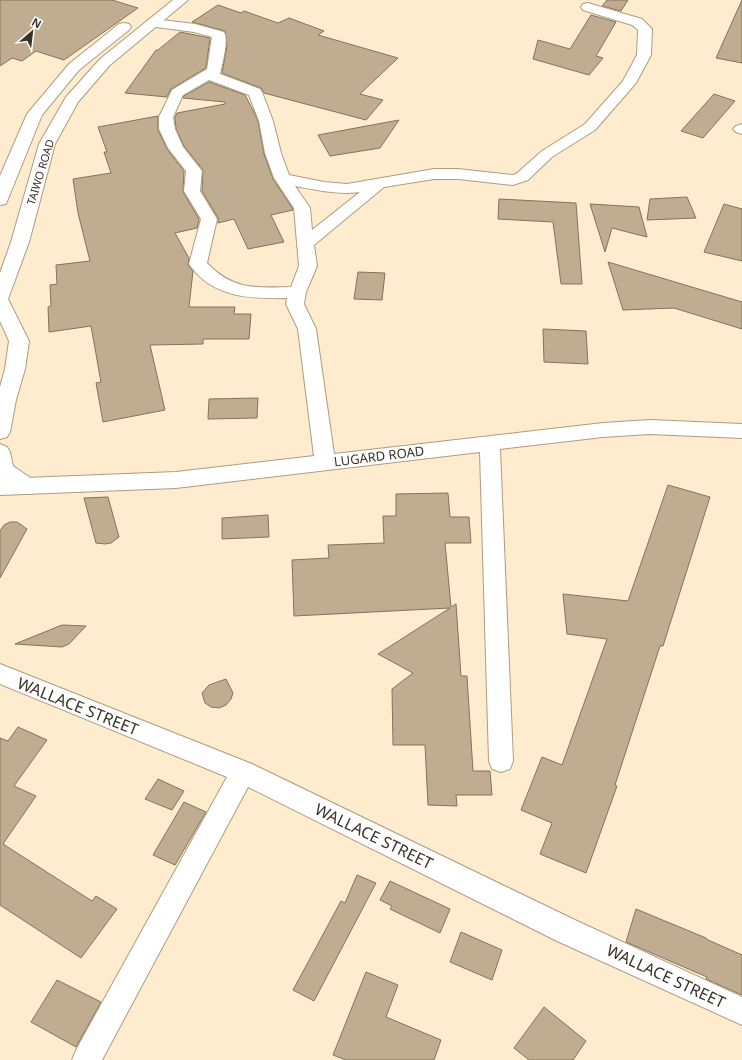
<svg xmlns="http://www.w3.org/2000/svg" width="742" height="1060" font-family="'Noto Sans',sans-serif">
  <rect width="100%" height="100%" fill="#ffebcd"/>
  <g fill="#c0ad91" stroke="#847358">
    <path d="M0,0h112l26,8 -74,52 -28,-9 -14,10 -10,-3 -12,8z"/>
    <path d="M607,0h21l-7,11 -19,-5z"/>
    <path d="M742,0v63l-26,-5z"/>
    <path d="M218,5l23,8 3,-2 34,12 11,-5 35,13 -6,4 80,23 -38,36 23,6 -17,20 -102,-27 -3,-5 -39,-15 5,-27 -2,-15 -33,-9z"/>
    <path d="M591,15l25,7 -20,34 7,2 -14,17 -56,-16 5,-19 32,9z"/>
    <path d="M180,32l30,6 -4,30 -35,21 -4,8 -42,-4 31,-43h2z"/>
    <path d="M209,82l36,13 9,17 4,9 6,33 9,25 20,30v1l-22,5 13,27 -36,7 -14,-30 -16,4v-5l-16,-27 1,-21 -19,-24 -8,-17 -1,-12 2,-4 48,-9v-2l-42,-4 1,-2z"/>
    <path d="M714,94l21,7 -32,37 -22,-7z"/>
    <path d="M158,116v14l9,19 17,22 -1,21 16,27 -2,9 -22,5 14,25 -1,7 5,6 -4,36h46l-1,7h17l-2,25h-46v5l-53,1 15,65 -62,12 -7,-39 5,-1 -10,-56 -42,6 -1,-25 3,-1 -1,-21 7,-1 -1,-19 34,-4 -12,-48 -5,-34 38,-6 -7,-21h3l-9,-25z"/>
    <path d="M399,120l-19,28 -50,8 -12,-21z"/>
    <path d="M687,197l9,21 -49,2 3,-21z"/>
    <path d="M499,199l77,4 6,81h-21l-8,-62 -55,-3z"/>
    <path d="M590,204l49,3 8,30 -35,-9 -7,24z"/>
    <path d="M724,204l18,5v52l-38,-9z"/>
    <path d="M608,262l134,40v27l-68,-21 -51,2z"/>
    <path d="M358,272l27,1 -3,27 -28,-1z"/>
    <path d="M543,329l43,2 2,33 -44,-2z"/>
    <path d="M258,398l-1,20 -49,1 1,-20z"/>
    <path d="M668,485l42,12 -47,149h-3l-45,139 2,1 -31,87 -46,-19 12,-31 -31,-13 21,-53 20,8 45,-126 -40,-5 -4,-40 65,7z"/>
    <path d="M448,493l2,24h19l2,26h-26l6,64 5,-3 5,72h6l6,95h17l2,24h-36l1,11 -29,-1 -3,-60h-32l-1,-56 21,-16 -35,-19 72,-46 -156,8 -2,-56 37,-2 -1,-13 56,-2 -1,-27h13v-22z"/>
    <path d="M108,497l11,40 -8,6 -6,1 -9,-1 -12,-45z"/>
    <path d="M268,515l1,22 -47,2v-21z"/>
    <path d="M10,522h7l10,7 -27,49v-47l4,-6z"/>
    <path d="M62,625l24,1 -17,18 -7,3 -47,-3z"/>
    <path d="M226,679l7,14 -2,6 -5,6 -7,3 -8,-1 -6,-4 -3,-10 7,-8z"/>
    <path d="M18,727l29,13 -33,46 22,10 -33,48 89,57 4,-5 21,13 -36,49 -81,-53v-167l8,3z"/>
    <path d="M158,779l26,12 -12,19 -27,-11z"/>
    <path d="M184,802l22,10 -31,53 -22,-10z"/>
    <path d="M357,875l19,8 -62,118 -21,-11 48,-89 4,2z"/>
    <path d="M390,881l60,28 -10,24 -50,-24 2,-3 -12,-6z"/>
    <path d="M636,909l70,29v1l36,16v40l-36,-16 1,-2 -81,-35z"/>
    <path d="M461,932l41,18 -10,30 -42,-18z"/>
    <path d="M366,972l32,13 -12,32 55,23 -7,20h-88l-13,-5z"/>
    <path d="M57,980l44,22 -25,45 -45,-25z"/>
    <path d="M544,1007l42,34 -13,19h-44l-15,-12z"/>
  </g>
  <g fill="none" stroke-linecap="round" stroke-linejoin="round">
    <g stroke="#ae9c80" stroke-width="2">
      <g id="street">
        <path d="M588,3l54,16 10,10 -1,26 -15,28 -41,47 -43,27 -24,23 -15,5 -55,-6h-24l-50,8 -70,58 3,21 -11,26 -2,12 12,25 18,125 269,-31 47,-3 92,4v14l-92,-4 -47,3 -103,12 13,312 -3,8 -9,3 -9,-3 -3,-8 -9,-309 -304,36 -176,7v-16l176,-7 138,-16 -16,-127 -12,-25 1,-6c-36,1 -75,0 -98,-34l12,-45 -17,-28 2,-20 -18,-23 -9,-19v-12l13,-27 35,-21 5,-32 -18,-5 -46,-6 -2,-3 2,-3 5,-1 42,5 29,8c5,8 -2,32 -4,42l40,15 2,3 11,29 8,32 8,22 35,7 23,2 87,-15h24l54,6 4,-1 26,-23 43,-27 38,-43 14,-26 1,-25 -6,-5 -49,-15 -2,-3 2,-3zM209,80l40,15 10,26 6,32 9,25 20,30 5,58 -8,21c-35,1 -59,3 -84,-24l10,-44 -17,-28 2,-20 -19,-24 -8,-18 -2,-12 10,-22zM295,186c22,4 43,9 65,6l-48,38 -2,-22z"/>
        <path d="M742,124v10l-6,-2 -3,-3 3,-3z"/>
        <path d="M0,664l252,100 325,157 165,76v28l-185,-84 -309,-154 -146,273h-30l4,-10 151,-273 -227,-93z"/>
      </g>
    </g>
    <g stroke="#ae9c80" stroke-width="2">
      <g id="primary">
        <path d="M173,0h15l-78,65 -32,37 -23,42 -26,98 -21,57 21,42 -4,28 -9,31 -6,32 -3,5 -7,2v-52l5,-18 4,-28 -9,-20v-48l11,-31 28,-98 27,-47 34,-38z"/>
        <path d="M124,23l5,1 2,3 -2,3 -50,40 -37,45 -36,89 -6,1v-29l27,-62 42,-50 50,-40z"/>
        <path d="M0,444l7,3 3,5 3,14 22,15 3,6 -3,6c-15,4 -24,-6 -35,-14z"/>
      </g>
    </g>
    <use href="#street" fill="#fff" fill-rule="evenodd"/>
    <use href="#primary" fill="#fff" fill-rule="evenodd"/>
  </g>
  <g text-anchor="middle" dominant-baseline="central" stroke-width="3" stroke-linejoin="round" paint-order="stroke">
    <g font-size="11" fill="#3a3227" stroke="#fff">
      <text transform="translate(40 172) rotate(-73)">TAIWO ROAD</text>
    </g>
    <g font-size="13" fill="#3a3227" stroke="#fff">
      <text transform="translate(379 456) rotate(-7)">LUGARD ROAD</text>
    </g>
    <g font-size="16" fill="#3a3227" stroke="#fff">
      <text transform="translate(78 706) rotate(22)">WALLACE STREET</text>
      <text transform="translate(374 836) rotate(26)">WALLACE STREET</text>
      <text transform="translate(666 976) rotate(25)">WALLACE STREET</text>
    </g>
  </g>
  <g transform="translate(32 32) rotate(28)" stroke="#ffffff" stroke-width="3" paint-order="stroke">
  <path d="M0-3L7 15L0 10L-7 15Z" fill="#3a3227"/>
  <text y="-6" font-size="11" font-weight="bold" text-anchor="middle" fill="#3a3227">N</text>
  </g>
</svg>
